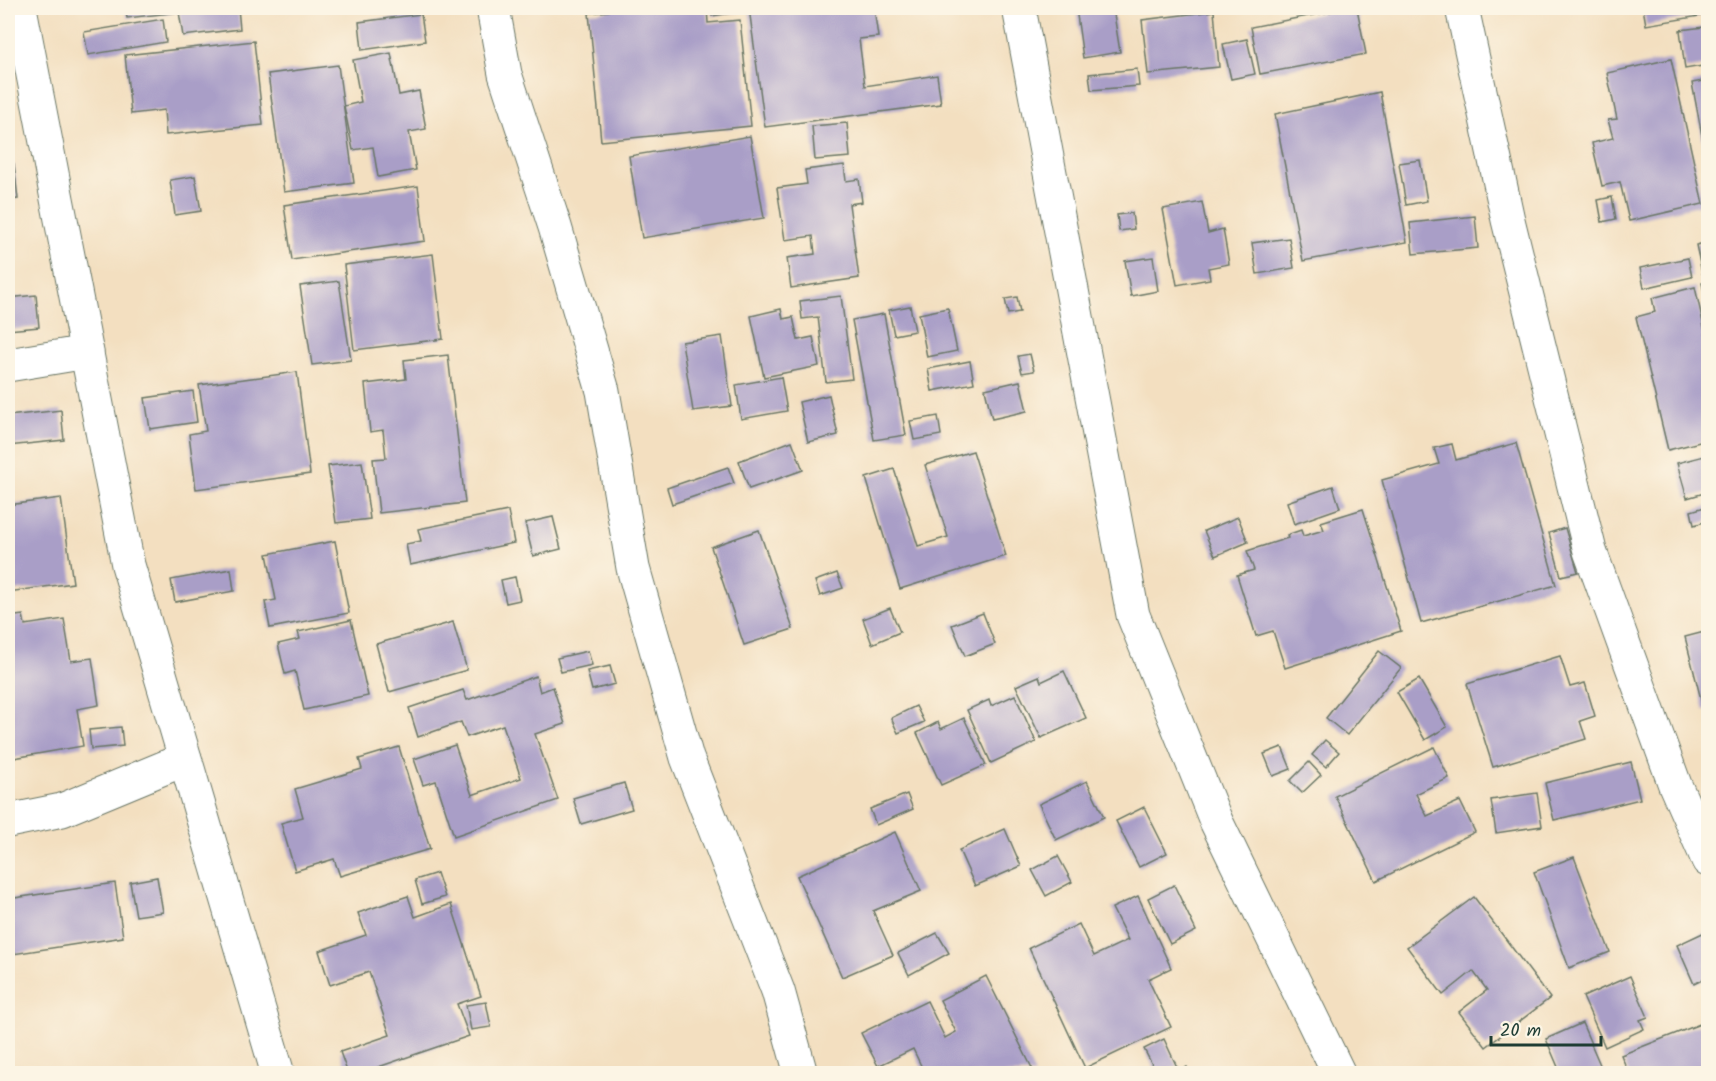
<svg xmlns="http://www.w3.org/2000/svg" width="1716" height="1081" font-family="Kalam,sans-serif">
  <rect width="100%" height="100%" fill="#fcf5e5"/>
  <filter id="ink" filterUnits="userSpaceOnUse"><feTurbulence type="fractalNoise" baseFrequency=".0167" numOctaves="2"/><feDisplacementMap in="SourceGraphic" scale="12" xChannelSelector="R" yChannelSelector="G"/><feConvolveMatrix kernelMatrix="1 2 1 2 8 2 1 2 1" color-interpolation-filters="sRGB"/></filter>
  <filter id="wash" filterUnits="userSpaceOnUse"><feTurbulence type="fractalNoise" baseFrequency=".008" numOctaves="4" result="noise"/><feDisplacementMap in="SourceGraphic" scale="24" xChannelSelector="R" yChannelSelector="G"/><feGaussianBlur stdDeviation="1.35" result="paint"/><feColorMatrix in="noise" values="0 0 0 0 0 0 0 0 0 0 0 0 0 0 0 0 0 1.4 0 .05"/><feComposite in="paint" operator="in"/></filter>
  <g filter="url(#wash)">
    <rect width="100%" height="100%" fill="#f3dfc0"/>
    <g id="blocks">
      <g fill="#a99ec7">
        <path d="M125,8h113l2,21 -57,7 -4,-24 -52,6z"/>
        <path d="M609,8h98l1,15 32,-3 11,106 -150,15 -12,-128 20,-2z"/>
        <path d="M711,8h28l1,4 -28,4z"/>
        <path d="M749,8h125l4,29 -19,2 6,47 72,-11 4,29 -176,23z"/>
        <path d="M1076,8h37l7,44 -37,6z"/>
        <path d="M1349,8h8l9,46 -106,20 -9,-47z"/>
        <path d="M1643,8h56l1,8 -54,9z"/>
        <path d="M1214,11l5,56 -71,7 -6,-54z"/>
        <path d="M421,14l4,27 -63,9 -3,-28z"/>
        <path d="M163,19l3,23 -78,13 -4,-23z"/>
        <path d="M1704,27l2,15h2v23l-23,4 -5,-39z"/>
        <path d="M1247,39l8,35 -24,5 -8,-35z"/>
        <path d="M254,41l9,84 -97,10 -2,-25 -33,4 -6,-59z"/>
        <path d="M391,53l8,42 20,-4 7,38 -17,3 7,38 -38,7 -5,-30 -20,3 -9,-44 17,-4 -8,-42z"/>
        <path d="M1671,59l32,145 -74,17 -9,-39 -18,4 -10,-43 21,-5 -5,-18 9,-1 -10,-46z"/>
        <path d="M338,65l16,118 -70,9 -16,-118z"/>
        <path d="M1137,69l2,17 -48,4 -2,-16z"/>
        <path d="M1708,80v82h-1l-15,-79z"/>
        <path d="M1380,92l27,150 -104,19 -28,-147z"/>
        <path d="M847,123l3,34 -35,3 -3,-34z"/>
        <path d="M750,136l14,82 -122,20 -13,-82z"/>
        <path d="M1420,160l7,41 -21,4 -7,-42z"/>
        <path d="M14,164l4,35 -10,1v-35z"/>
        <path d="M844,165l2,16 13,-2 3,23 -13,2 10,74 -68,10 -4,-30 28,-4 -2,-18 -28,4 -8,-52 30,-4 -2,-14z"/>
        <path d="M195,176l6,35 -26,4 -5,-35z"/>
        <path d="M418,186l7,55 -133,19 -8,-55z"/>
        <path d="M1612,197l4,22 -14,3 -4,-22z"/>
        <path d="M1202,202l6,31 15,-4 6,35 -21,4 2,11 -33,6 -14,-76z"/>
        <path d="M1132,213l2,16 -15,2 -2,-16z"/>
        <path d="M1475,216l3,32 -65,6 -3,-31z"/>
        <path d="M1289,238l5,30 -37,6 -5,-31z"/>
        <path d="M1708,242v29l-6,2 -6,-28z"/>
        <path d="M433,254l10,85 -89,11 -10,-85z"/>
        <path d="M1153,257l5,34 -27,5 -6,-35z"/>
        <path d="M1688,258l4,19 -48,11 -4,-20z"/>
        <path d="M339,281l12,79 -39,5 -12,-79z"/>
        <path d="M1708,281v28l-6,-26z"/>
        <path d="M1695,287l13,58v95l-40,10 -32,-133 19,-5 -3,-14z"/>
        <path d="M36,295l3,32 -31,3v-32z"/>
        <path d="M841,296l11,83 -26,3 -8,-65 -16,2 -2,-18z"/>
        <path d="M1017,297l3,15 -12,2 -3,-15z"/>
        <path d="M910,306l5,25 -21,4 -5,-25z"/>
        <path d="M948,308l9,43 -30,6 -8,-43z"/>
        <path d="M781,309l2,10 10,-2 5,23 15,-3 6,29 -55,11 -13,-61z"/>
        <path d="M884,314l22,121 -32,5 -22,-120z"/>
        <path d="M722,336l10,70 -39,5 -11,-69z"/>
        <path d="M1030,354l4,17 -12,2 -4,-17z"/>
        <path d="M448,355l17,148 -86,10 -6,-54 13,-1 -3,-28 -13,2 -5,-48 41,-5 -2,-19z"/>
        <path d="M970,361l4,22 -42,8 -4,-22z"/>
        <path d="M297,372l13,102 -114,15 -7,-55 17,-3 -7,-46z"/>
        <path d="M781,377l6,34 -46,8 -5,-34z"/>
        <path d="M1020,381l7,30 -35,8 -7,-30z"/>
        <path d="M193,391l4,31 -47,7 -5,-31z"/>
        <path d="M829,395l9,40 -30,7 -9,-40z"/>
        <path d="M61,410l3,30 -56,6v-30z"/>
        <path d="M938,416l3,19 -27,5 -4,-19z"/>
        <path d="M792,441l11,29 -54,19 -10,-28z"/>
        <path d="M1516,443l40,142 -135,38 -39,-143 57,-16 -5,-16 18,-4 4,16z"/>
        <path d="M973,451l33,105 -106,33 -34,-111 28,-9 24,77 30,-9 -23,-72z"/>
        <path d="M1708,455v37l-21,6 -10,-35z"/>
        <path d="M362,462l8,57 -34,4 -8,-57z"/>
        <path d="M728,467l6,16 -62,21 -5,-16z"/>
        <path d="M1333,486l7,22 -46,16 -7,-22z"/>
        <path d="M61,498l12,85 -65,9v-87z"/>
        <path d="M1708,506v15l-14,4 -3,-14z"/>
        <path d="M1363,509l38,122 -116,37 -12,-37 -17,5 -19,-61 17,-5 -7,-19 41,-13 -1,-3 14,-5 2,6 21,-6 -3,-8z"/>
        <path d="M508,511l6,32 -104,22 -4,-21 15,-3 -3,-12z"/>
        <path d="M553,517l8,32 -28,7 -8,-33z"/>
        <path d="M1238,517l10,25 -33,14 -11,-25z"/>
        <path d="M1565,528l13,44 -17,4 -12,-43z"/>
        <path d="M759,530l34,99 -49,16 -33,-98z"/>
        <path d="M335,541l14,72 -79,15 -5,-26 11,-2 -9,-46z"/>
        <path d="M231,569l3,22 -59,11 -4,-22z"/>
        <path d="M837,573l6,15 -23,8 -5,-15z"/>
        <path d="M515,577l5,23 -14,3 -5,-23z"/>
        <path d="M890,608l10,24 -28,12 -9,-25z"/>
        <path d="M983,613l12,31 -30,12 -13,-31z"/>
        <path d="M23,615l2,10 39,-6 7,42 21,-3 7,47 -22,4 6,37 -75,13v-142z"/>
        <path d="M351,620l17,76 -64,14 -9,-39 -10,3 -7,-30 22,-5 -2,-7z"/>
        <path d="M453,622l14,48 -78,22 -13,-48z"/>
        <path d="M1708,631v79l-4,1 -19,-74z"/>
        <path d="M588,651l4,14 -31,7 -4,-14z"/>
        <path d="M1379,651l22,17 -54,67 -21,-17z"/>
        <path d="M1560,656l10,31 15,-4 10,33 -15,5 6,18 -93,28 -26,-83z"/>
        <path d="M610,666l5,18 -23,6 -5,-19z"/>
        <path d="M1064,671l22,47 -45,20 -25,-52 23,-10 2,6z"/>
        <path d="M536,676l4,16 13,-5 12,37 -30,10 23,66 -104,36 -18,-55 -13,4 -9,-26 41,-14 17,50 49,-17 -18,-53 -36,12 -6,-15 -43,15 -9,-29 54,-18 4,10z"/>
        <path d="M1419,679l28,48 -22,13 -28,-48z"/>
        <path d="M1015,695l21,47 -45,21 -24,-53 22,-10 2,6z"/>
        <path d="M916,706l8,16 -26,11 -7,-15z"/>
        <path d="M964,718l22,47 -45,20 -24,-52 21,-11 3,7z"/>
        <path d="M121,727l2,19 -32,3 -2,-19z"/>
        <path d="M1325,740l14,12 -13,15 -14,-12z"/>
        <path d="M399,747l31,102 -90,27 -6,-17 -39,12 -14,-48 22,-6 -8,-28 67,-20 -3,-10z"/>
        <path d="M1282,747l9,22 -18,7 -9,-22z"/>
        <path d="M1434,747l15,31 -33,16 11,22 33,-15 15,31 -99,49 -41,-85z"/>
        <path d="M1309,762l12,13 -19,18 -12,-12z"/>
        <path d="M1631,762l9,37 -86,21 -9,-37z"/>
        <path d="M1087,781l17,36 -48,23 -17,-36z"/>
        <path d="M624,783l8,26 -51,15 -8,-26z"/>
        <path d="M1537,793l5,33 -46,7 -5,-33z"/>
        <path d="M907,794l6,15 -37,16 -6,-16z"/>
        <path d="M1144,807l23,46 -28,14 -23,-46z"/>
        <path d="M1005,829l16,37 -46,20 -16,-36z"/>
        <path d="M895,832l26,59 -48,20 20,44 -51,22 -45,-101z"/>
        <path d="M1058,856l14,26 -26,14 -14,-26z"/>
        <path d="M1574,857l36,95 -41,16 -35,-96z"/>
        <path d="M437,873l8,24 -23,7 -7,-24z"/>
        <path d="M157,877l6,35 -27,4 -6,-34z"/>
        <path d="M115,883l8,54 -110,17 -5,-55z"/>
        <path d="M1174,885l22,46 -26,13 -22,-46z"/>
        <path d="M408,896l7,21 36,-13 30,92 -24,8 12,32 -111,38h-10l-8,-22 50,-17 -21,-63 -39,13 -11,-34 47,-16 -8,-22z"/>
        <path d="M1138,896l33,72 -23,11 23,48 -86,41 -56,-120 50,-24 15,32 34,-16 -16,-32z"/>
        <path d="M1474,897l76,101 -64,49 -27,-35 28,-22 -14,-19 -30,24 -36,-48z"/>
        <path d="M1707,931l1,46 -14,7 -17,-39z"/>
        <path d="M937,933l12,20 -40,22 -11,-22z"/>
        <path d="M986,976l49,98h-110l-12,-25 -35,17 -17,-33 66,-32 18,37 11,-6 -16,-32z"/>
        <path d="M1630,976l18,41 -8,3 4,9 -39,18 -22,-50z"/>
        <path d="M486,1002l5,25 -20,3 -5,-25z"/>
        <path d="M1582,1023l22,51h-43l-15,-35z"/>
        <path d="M1700,1024l8,21v29h-79l-8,-19z"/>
        <path d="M1164,1039l13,28 -20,7 -13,-25z"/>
        <path d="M1187,1067l3,7h-17z"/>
      </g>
    </g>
  </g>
  <g filter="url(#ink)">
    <use href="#blocks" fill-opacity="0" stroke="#697665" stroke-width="1.5"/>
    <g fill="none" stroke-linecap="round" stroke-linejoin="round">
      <g stroke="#697665" stroke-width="35">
        <g id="minor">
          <path d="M20,8l108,557 150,509"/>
          <path d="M493,8l12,66 50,153 48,164 30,177 54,190 91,233 23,83"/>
          <path d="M1019,8l114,607 83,206 123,253"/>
          <path d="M1462,8l46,212 82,331 85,234 33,75"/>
          <path d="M8,365l79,-13"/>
          <path d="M8,821l54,-11 123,-51"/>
        </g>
      </g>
      <use href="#minor" stroke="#fff" stroke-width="33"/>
    </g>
  </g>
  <rect width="1716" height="1081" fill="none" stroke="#fcf5e5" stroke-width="30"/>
  <path d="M1491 1036v9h110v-9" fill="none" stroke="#1f3d34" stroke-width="3"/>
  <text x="1500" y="1036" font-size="18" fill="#1f3d34" stroke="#fcf5e5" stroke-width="4.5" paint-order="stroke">20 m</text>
</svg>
